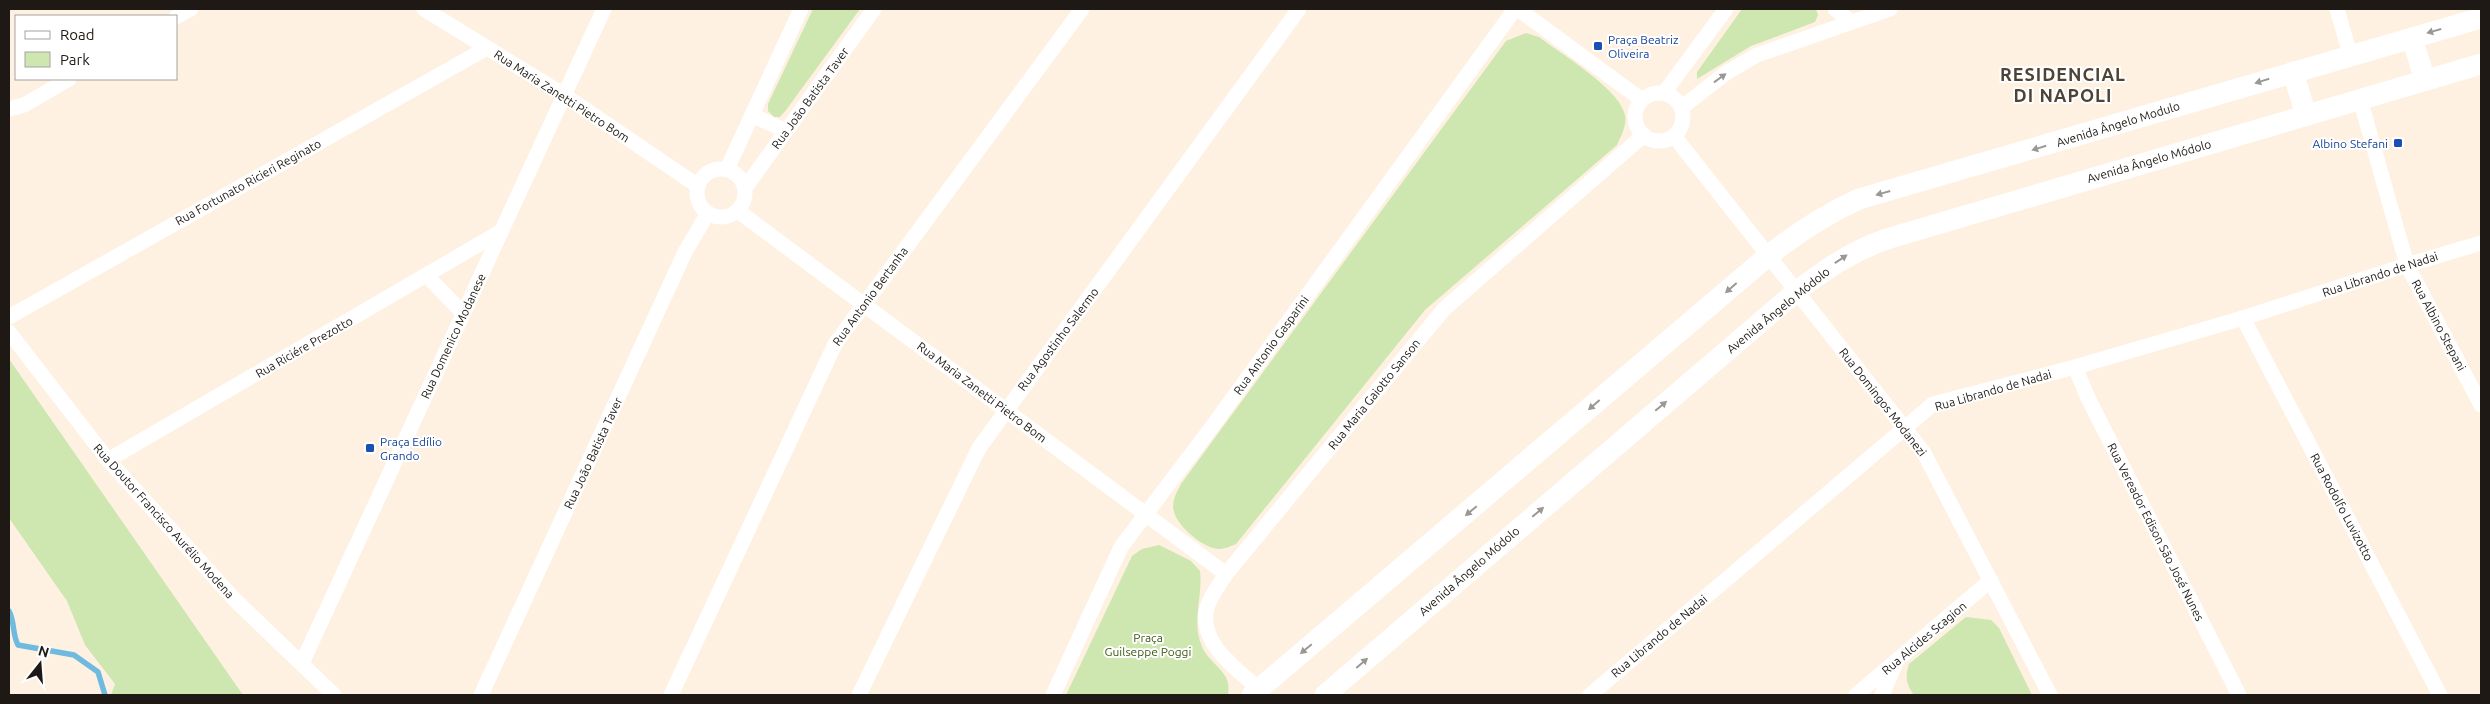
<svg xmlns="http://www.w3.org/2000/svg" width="2490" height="704" font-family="Ubuntu,sans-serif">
  <rect width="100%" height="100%" fill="#fef1e1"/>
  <g fill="#cee7b1">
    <path d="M813,9h47l-74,101 -6,7h-6l-6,-6v-7z"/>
    <path d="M1742,9h74l2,6 -3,7 -64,24 -54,33v-7z"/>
    <path d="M1526,33l13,4c21,16 82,53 86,78 2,11 -4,21 -8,30l-192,165 -189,234c-7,3 -16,7 -23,4 -16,-5 -39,-25 -40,-41 0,-9 4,-15 8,-23l325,-443z"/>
    <path d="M9,359l234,336h-132l4,-11 -30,-39 -18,-44 -58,-83z"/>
    <path d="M1159,545l32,16 9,10c3,25 -8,48 1,73 7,21 32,26 27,51h-162l66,-139 10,-7z"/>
    <path d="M1966,617l25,3 8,8 33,67 -119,-1c-7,-11 -8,-17 -4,-30z"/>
  </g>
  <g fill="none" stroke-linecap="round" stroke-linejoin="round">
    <path stroke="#6ebbdf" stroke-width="5.5" d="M9,611c6,11 3,23 9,34l56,10 24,17 7,23"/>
    <g stroke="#fff" stroke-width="15">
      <path d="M424,9l140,86 134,91"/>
      <path d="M1518,9l124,91"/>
      <path d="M1835,9l16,13"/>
      <path d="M2337,9l13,45"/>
      <path d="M176,17l15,-8"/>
      <path d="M1664,93l62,-84"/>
      <circle cx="1659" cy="117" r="24"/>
      <path d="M2360,99l47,166 74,140"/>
      <path d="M1681,108l45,-35 31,-18 133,-46"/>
      <path d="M9,109l15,-4 45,-26"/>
      <path d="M752,115l34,16"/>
      <path d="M1674,136l250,317 126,242"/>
      <circle cx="721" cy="193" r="24"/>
      <path d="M727,169l74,-160"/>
      <path d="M745,188l129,-179"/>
      <path d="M738,211l488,363"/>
      <path d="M427,276l36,37"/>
      <path d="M9,317l478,-269"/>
      <path d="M2243,318l197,377"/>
      <path d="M9,332l99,128 128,141 98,94"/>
      <path d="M2075,367l13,31 151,297"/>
      <path d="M108,460l392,-228"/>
      <path d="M302,663l302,-654"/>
      <path d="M1259,689c-22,-20 -58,-44 -53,-77 2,-13 13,-27 20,-38l218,-265 200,-174"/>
      <path d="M481,695l204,-443 23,-39"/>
      <path d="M671,695l164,-351 247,-335"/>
      <path d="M859,695l120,-247 320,-439"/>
      <path d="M1053,695l68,-148 90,-119 304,-419"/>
      <path d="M1590,695l343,-291 142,-37 168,-49 164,-53 74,-22"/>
      <path d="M1856,695l135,-115"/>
      <path d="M1882,695l13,-30"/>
    </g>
    <g stroke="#fff" stroke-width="21">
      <path d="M2412,38l13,42"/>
      <path d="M2293,72l13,43"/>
      <path d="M1252,695l516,-439c30,-24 56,-41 91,-57l622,-181"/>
      <path d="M1325,695l472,-404c31,-23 56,-41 93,-53l591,-174"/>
    </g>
  </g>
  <defs><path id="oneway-solid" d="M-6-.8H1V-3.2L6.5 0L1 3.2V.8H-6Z" transform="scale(1.25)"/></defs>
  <g fill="#9a9895">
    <use href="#oneway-solid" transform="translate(2434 31) rotate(164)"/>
    <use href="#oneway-solid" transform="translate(1720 78) rotate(-36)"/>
    <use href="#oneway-solid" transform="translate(2262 81) rotate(163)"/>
    <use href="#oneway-solid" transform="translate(2039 148) rotate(163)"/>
    <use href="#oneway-solid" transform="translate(1883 193) rotate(164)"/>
    <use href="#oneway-solid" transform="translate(1841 259) rotate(-34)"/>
    <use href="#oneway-solid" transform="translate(1731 288) rotate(139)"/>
    <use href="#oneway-solid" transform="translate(1594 405) rotate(139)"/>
    <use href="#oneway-solid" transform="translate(1661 406) rotate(-40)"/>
    <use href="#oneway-solid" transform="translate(1471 511) rotate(140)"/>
    <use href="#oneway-solid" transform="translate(1538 512) rotate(-40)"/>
    <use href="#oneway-solid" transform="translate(1306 649) rotate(140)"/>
    <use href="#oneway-solid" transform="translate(1362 663) rotate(-41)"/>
  </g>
  <g fill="#1a4fb4" stroke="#fff" stroke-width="2">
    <rect x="1593" y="41" width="10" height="10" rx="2.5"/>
    <rect x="2393" y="138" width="10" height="10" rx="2.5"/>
    <rect x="365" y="443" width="10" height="10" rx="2.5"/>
  </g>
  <g text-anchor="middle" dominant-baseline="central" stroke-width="4" stroke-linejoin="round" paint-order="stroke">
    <g font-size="12" fill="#164399" stroke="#fff" text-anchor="start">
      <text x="1608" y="39">Praça Beatriz<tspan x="1608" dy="14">Oliveira</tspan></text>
      <text x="2388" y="143" text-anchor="end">Albino Stefani</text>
      <text x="380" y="441">Praça Edílio<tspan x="380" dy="14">Grando</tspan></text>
    </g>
    <g font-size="12" fill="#1e1914" stroke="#fff">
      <text transform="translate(562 96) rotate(33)">Rua Maria Zanetti Pietro Bom</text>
      <text transform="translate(810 98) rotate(-54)">Rua João Batista Taver</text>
      <text transform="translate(2118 124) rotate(-17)">Avenida Ângelo Modulo</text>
      <text transform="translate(2149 161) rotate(-16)">Avenida Ângelo Módolo</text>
      <text transform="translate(248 182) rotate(-29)">Rua Fortunato Ricieri Reginato</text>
      <text transform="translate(2380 274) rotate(-18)">Rua Librando de Nadai</text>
      <text transform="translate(870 296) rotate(-54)">Rua Antonio Bertanha</text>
      <text transform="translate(1778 310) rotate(-39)">Avenida Ângelo Módolo</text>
      <text transform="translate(2439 325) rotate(62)">Rua Albino Stepani</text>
      <text transform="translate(453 336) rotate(-65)">Rua Domenico Modanese</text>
      <text transform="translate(1058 339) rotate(-53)">Rua Agostinho Salermo</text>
      <text transform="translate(1271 345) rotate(-54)">Rua Antonio Gasparini</text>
      <text transform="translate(304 347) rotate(-30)">Rua Riciére Prezotto</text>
      <text transform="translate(1993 390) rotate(-16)">Rua Librando de Nadai</text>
      <text transform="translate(982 392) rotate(37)">Rua Maria Zanetti Pietro Bom</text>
      <text transform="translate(1374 394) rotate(-51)">Rua Maria Gaiotto Sanson</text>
      <text transform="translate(1883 402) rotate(52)">Rua Domingos Modanezi</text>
      <text transform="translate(593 453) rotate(-65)">Rua João Batista Taver</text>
      <text transform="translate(2342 507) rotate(62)">Rua Rodolfo Luvizotto</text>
      <text transform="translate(164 521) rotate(48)">Rua Doutor Francisco Aurélio Modena</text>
      <text transform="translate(2156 532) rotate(63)">Rua Vereador Edison São José Nunes</text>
      <text transform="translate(1469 571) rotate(-41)">Avenida Ângelo Módolo</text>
      <text transform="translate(1659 636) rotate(-40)">Rua Librando de Nadai</text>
      <text transform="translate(1924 638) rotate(-40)">Rua Alcides Scagion</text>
    </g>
    <g font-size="12" fill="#3c5611" stroke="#fff">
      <text x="1148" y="637">Praça<tspan x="1148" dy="14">Guilseppe Poggi</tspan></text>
    </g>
    <g font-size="18" font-weight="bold" letter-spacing="1" fill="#4d4336" stroke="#fff">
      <text x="2063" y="74">RESIDENCIAL<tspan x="2063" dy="21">DI NAPOLI</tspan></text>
    </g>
  </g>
  <rect width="2490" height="704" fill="none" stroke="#1e1914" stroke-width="20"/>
  <rect x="15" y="15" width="162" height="65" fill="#ffffff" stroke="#a5a3a1"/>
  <rect x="25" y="31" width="25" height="8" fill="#ffffff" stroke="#a5a3a1"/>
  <text x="60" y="40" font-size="15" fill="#1e1914">Road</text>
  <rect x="25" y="52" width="25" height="15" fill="#cee7b1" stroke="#a5a3a1"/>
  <text x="60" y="65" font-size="15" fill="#1e1914">Park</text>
  <g transform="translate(40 664) rotate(17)" stroke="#ffffff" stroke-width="4" paint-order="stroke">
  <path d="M0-4L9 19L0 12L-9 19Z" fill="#1e1914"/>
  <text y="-8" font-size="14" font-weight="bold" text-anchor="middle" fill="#1e1914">N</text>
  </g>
</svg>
